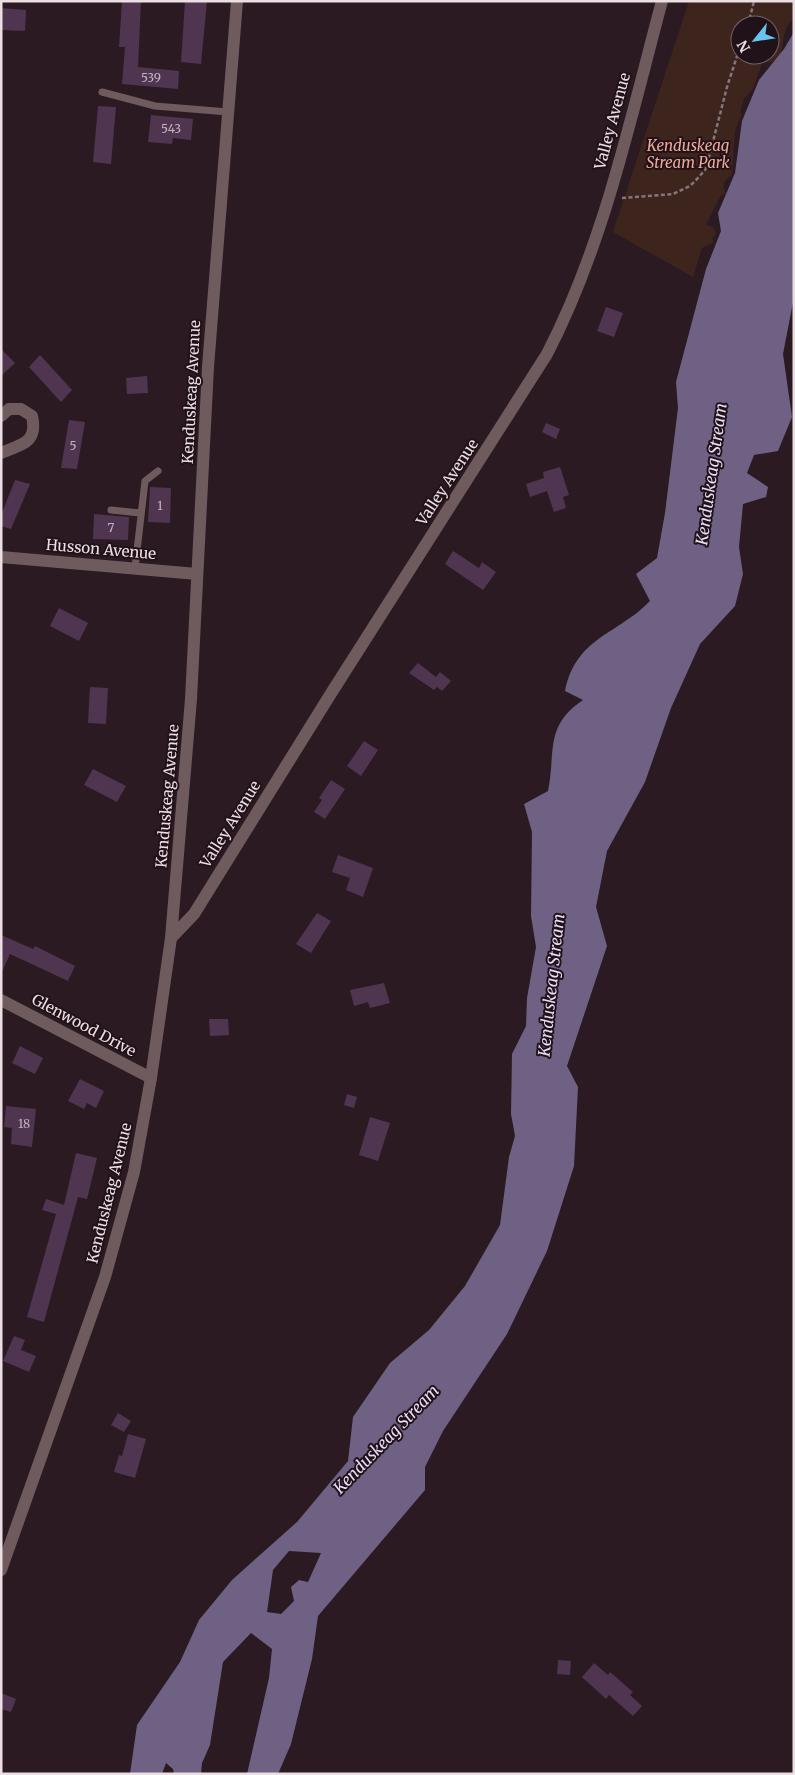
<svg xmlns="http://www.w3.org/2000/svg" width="795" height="1775" font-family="Merriweather,serif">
  <rect width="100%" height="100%" fill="#2b1a22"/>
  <path fill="#3d251e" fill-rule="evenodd" d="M689,1h105v17c-11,7 -11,27 -13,37l-10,8 -3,-1v-5l-4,1 -11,31 -9,10 -3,9v8l-6,15 -3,44c-9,6 -10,11 -6,19l-5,1 -15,30 7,2 3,7 -4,4 2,4 -12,6 -9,29 -80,-45zM740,25h30v30h-30z"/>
  <path fill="#6f6184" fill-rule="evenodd" d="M794,32v265l-11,57 9,63 -14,34 -24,4 -7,18 21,14 -2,10 -23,7 -4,43 4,27 -8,32 -35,38 -29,64 -26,74 -38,69 -11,56 11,39 -40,120 11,21 -4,79 -27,85 -40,83 -64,97 -18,36v23l-107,126 -6,43 -21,85 -13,30h-31l22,-96 3,-29 -21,-16 -28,29 -13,83 -8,18 -1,11h-27l-1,-5 -7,-6 -4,11h-32l7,-49 43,-63 19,-42 33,-40 65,-58 51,-61 5,-44 37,-54 39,-33 36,-44 35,-61 9,-68 6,-21 -4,-22 1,-60 14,-28 1,-28 9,-51 -5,-31 1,-84 -8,-28 24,-13c8,-39 -4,-65 35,-91l-18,-9c11,-54 52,-56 85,-90l-14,-27 21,-16 8,-45 13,-105 -2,-26 30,-113 15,-38 -3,-18 17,-40 7,-52 17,-41 25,-31zM289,1551l32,2 -13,29 -9,-2 -8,7 3,14 -13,13 -14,-2 6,-42z"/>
  <g fill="#4f3550">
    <path d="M122,1h19l-3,66 41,4 -1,18 -56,-5 3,-37h-6z"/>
    <path d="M185,1h22l-6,63 -20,-2z"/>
    <path d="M1,8l25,2 -1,21 -24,-1z"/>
    <path d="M98,106l18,1 -5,57 -18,-2z"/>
    <path d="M151,115l42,4 -2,21 -18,-2 -1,6 -24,-2z"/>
    <path d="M606,307l17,6 -9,24 -17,-6z"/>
    <path d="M1,349l14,14 -14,13z"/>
    <path d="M40,355l32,35 -11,12 -32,-35z"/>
    <path d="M147,376l1,17 -21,1 -1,-16z"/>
    <path d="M69,420l16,2 -8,47 -16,-1z"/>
    <path d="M546,423l14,6 -4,10 -14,-7z"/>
    <path d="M560,467l9,28 -6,2 3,11 -12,4 -7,-21 -17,6 -4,-13 18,-6 -1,-6z"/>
    <path d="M15,480l15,4 -19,45 -10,-3v-11z"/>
    <path d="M150,487l21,1 -1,35 -22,-1z"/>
    <path d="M94,514l35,3 -1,23 -35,-1z"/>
    <path d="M453,551l26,17 3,-6 14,10 -13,18 -38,-26z"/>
    <path d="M59,608l29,15 -9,18 -29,-15z"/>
    <path d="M418,663l18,14 4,-5 11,9 -9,10 -5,-4 -3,3 -25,-17z"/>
    <path d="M90,687l18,1 -2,36 -18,-1z"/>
    <path d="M364,741l14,9 -17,26 -14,-10z"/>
    <path d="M93,769l33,17 -9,16 -33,-17z"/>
    <path d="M331,780l14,9 -20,30 -11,-7 8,-12 -3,-2z"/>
    <path d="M338,855l35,13 -10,29 -17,-7 4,-12 -18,-6z"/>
    <path d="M317,913l14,8 -20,32 -15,-9z"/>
    <path d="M1,935l32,14 2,-3 40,20 -7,15 -58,-27 -9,20z"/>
    <path d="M384,983l6,20 -20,5 -2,-6 -14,4 -4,-16z"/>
    <path d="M209,1019h19l1,16 -19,1z"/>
    <path d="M20,1046l23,12 -8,16 -23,-11z"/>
    <path d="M80,1079l24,12 -8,17 -9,-5 -3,6 -16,-8z"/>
    <path d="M347,1094l10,3 -3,11 -10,-3z"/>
    <path d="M6,1106l30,3 -4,38 -21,-3 1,-16 -8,-1z"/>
    <path d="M370,1117l20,6 -12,38 -19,-6z"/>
    <path d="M76,1153l21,5 -10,41 -9,-2 -34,125 -17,-5 29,-103 -14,-4 4,-11 18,6z"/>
    <path d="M14,1336l11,4 -4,10 15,6 -7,16 -26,-11z"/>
    <path d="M118,1413l13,8 -7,11 -13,-7z"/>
    <path d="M128,1434l18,5 -11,39 -21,-6 5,-17 3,1z"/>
    <path d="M558,1660l13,1 -1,14 -13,-1z"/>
    <path d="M594,1663l14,12 2,-3 23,20 -3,3 12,11 -9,10 -24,-21 -3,4 -24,-22z"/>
    <path d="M1,1693l15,6 -5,13 -10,-3z"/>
  </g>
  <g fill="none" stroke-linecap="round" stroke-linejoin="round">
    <g stroke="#85767c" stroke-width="2.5" stroke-dasharray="4 2.5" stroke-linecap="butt">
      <path d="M748,25l6,-24"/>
      <path d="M622,198l51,-4 17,-8 7,-7 8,-9 4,-13 18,-70 13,-40"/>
    </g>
    <g stroke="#6f5b5d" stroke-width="7">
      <path d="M102,92l53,14 73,6"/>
      <path d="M111,510l29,3"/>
      <path d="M135,568l10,-87 13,-10"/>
    </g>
    <g stroke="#6f5b5d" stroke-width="12">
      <path d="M1,416l8,-7h12l11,7c6,27 -10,28 -31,37"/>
      <path d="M1,557l196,17"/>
      <path d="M171,938l23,-24 136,-219 217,-341c57,-110 83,-234 115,-353"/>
      <path d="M1,1000l150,78"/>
      <path d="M1,1570l104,-293 29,-105 17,-94 20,-140 20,-239 17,-332 29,-366"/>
    </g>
  </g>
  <g text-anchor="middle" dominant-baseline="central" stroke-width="4" stroke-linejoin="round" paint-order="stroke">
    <g font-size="12" fill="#c4b4bf">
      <text x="151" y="77">539</text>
      <text x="171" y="128">543</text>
      <text x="73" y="445">5</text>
      <text x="160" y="505">1</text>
      <text x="111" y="527">7</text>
      <text x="24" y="1123">18</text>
    </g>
    <g font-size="15" fill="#ebdfe4" stroke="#211119">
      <text transform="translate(612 121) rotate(-75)">Valley Avenue</text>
      <text transform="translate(191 392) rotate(-87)">Kenduskeag Avenue</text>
      <text transform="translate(447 482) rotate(-57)">Valley Avenue</text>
      <text transform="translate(101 549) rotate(5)">Husson Avenue</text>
      <text transform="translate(167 796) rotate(-85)">Kenduskeag Avenue</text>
      <text transform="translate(230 824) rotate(-58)">Valley Avenue</text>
      <text transform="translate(84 1025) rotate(28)">Glenwood Drive</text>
      <text transform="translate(109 1193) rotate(-76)">Kenduskeag Avenue</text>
    </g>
    <g font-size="15" font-style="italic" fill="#f0ab97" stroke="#211119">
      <text x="688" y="145">Kenduskeag<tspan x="688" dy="17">Stream Park</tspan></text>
    </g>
    <g font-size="16" font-style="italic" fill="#e7def7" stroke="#211119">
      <text transform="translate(711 474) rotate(-82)">Kenduskeag Stream</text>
      <text transform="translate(551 985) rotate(-84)">Kenduskeag Stream</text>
      <text transform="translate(386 1439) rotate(-46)">Kenduskeag Stream</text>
    </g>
  </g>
  <rect width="795" height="1775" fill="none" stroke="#ebdfe4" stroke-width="5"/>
  <g transform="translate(755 40) rotate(240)"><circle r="24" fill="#211119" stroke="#72636a"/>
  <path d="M0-4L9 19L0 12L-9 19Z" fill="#67c4f0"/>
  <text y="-8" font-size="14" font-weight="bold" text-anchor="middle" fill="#ebdfe4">N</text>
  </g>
</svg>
